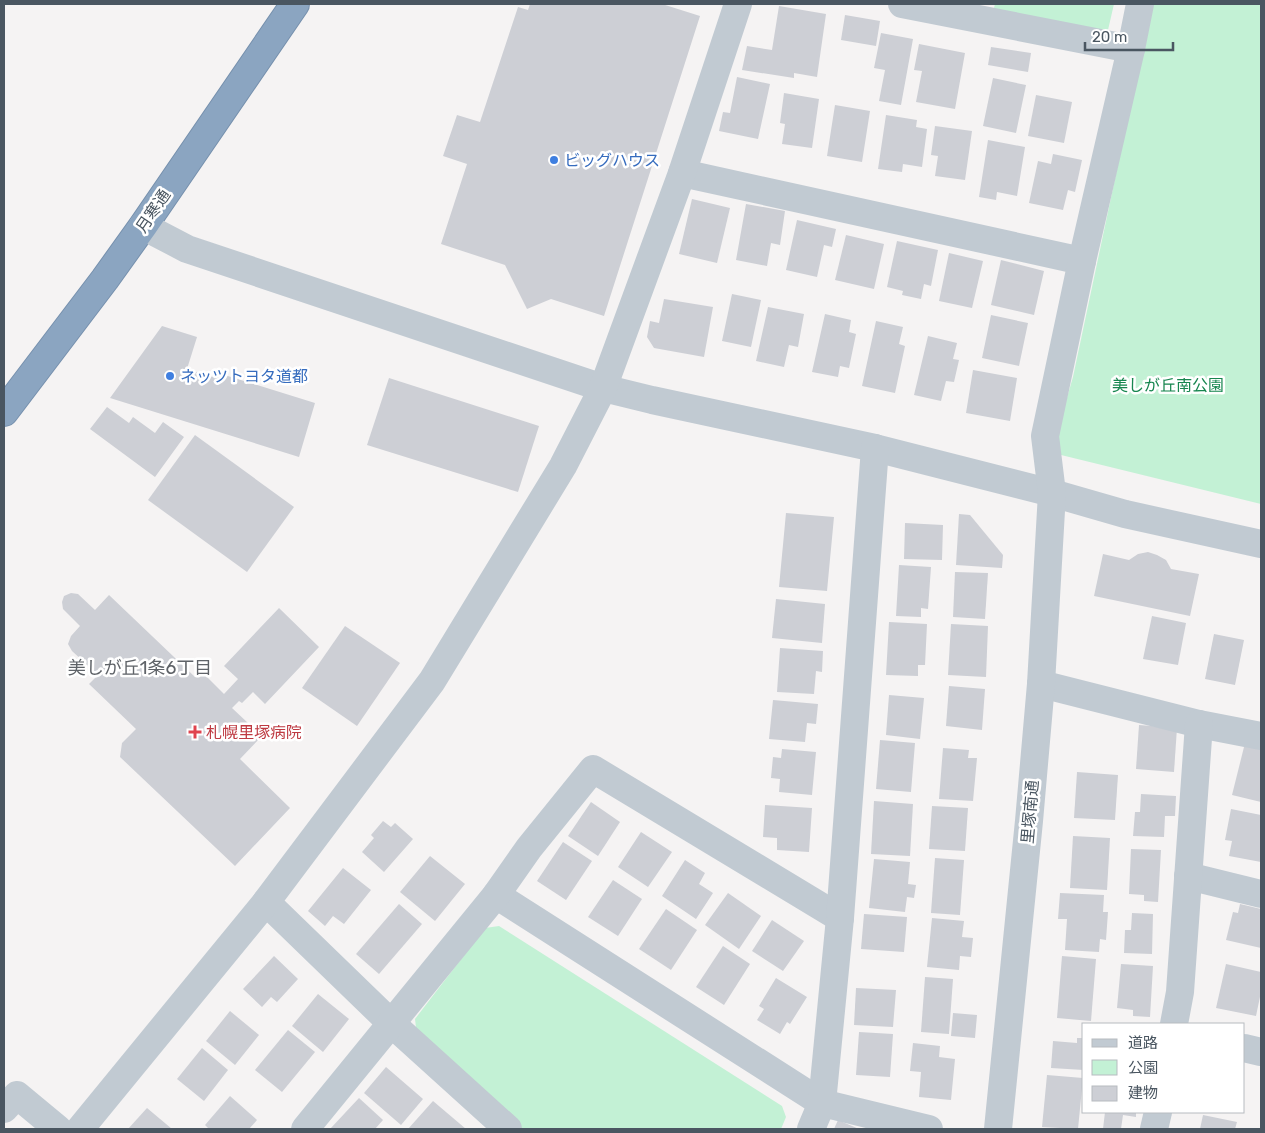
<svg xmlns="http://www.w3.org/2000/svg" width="1265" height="1133" font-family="Rubik,'Noto Sans JP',sans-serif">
  <rect width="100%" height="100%" fill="#f5f3f3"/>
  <g fill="#c3f1d5">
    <path d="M995,4h119l-6,26 -116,-14z"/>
    <path d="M1152,4h109v500l-204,-50 -3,-12 19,-65z"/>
    <path d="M499,926l283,180 4,11 -5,12h-260l-104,-93 -2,-17 70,-91z"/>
  </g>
  <g fill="#cdcfd5">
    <path d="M530,4h132l38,12 -96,300 -53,-17 -24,10 -22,-44 -64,-21 26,-80 -24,-8 14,-41 23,7 38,-115 10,3z"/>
    <path d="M779,6l47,8 -9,63 -23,-4v5l-52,-8 5,-24 25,4z"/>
    <path d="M845,15l35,6 -4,25 -35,-6z"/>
    <path d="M881,33l32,6 -12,66 -22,-4 6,-31 -11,-2z"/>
    <path d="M919,44l46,9 -10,56 -39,-7 6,-31 -8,-1z"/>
    <path d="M991,47l40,6 -3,19 -40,-7z"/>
    <path d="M737,77l33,7 -12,55 -39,-8 4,-19 7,1z"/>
    <path d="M993,78l33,7 -10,48 -33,-7z"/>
    <path d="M784,93l35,6 -7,49 -30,-4 3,-20 -5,-1z"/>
    <path d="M1036,95l36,7 -8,41 -36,-7z"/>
    <path d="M835,105l35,6 -8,51 -35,-6z"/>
    <path d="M886,115l31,5 -1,7 11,2 -5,38 -19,-3 -1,8 -24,-3z"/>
    <path d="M935,126l37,5 -7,49 -30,-4 3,-20 -7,-1z"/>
    <path d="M988,140l37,7 -8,49 -20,-4 -1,8 -17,-3z"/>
    <path d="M1053,154l29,6 -7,32 -7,-2 -5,20 -34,-7 9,-42 13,3z"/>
    <path d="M692,199l38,9 -13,55 -38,-9z"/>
    <path d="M746,204l39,7 -5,34 -9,-2 -4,23 -31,-6z"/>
    <path d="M797,220l39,9 -4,18 -8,-2 -7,32 -31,-7z"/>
    <path d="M846,235l38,9 -10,45 -39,-9z"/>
    <path d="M897,241l41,9 -7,36 -7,-2 -3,15 -19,-4 1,-4 -16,-4z"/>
    <path d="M949,253l34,8 -11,47 -33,-7z"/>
    <path d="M1001,260l43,11 -10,44 -43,-10z"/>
    <path d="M732,294l29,6 -10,47 -29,-6z"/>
    <path d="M664,299l49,8 -9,50 -50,-9 -7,-11 3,-16 9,2z"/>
    <path d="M768,307l36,7 -6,33 -9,-2 -5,22 -28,-6z"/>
    <path d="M825,314l26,6 -2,12 7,2 -7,34 -9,-2 -2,11 -26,-5z"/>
    <path d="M991,315l37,8 -9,43 -37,-8z"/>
    <path d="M876,321l27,6 -4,17 6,2 -10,47 -33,-7z"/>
    <path d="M162,326l35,11 -10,32 26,8 2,-5 100,31 -16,54 -189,-59z"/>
    <path d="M928,336l29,7 -4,16 6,1 -5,22 -8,-1 -5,20 -27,-6z"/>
    <path d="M973,370l44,8 -7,43 -44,-8z"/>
    <path d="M389,378l150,48 -21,66 -151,-47z"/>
    <path d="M107,407l22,16 4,-6 22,16 8,-11 21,15 -29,40 -65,-48z"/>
    <path d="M195,435l99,72 -47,65 -99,-72z"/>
    <path d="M786,513l48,4 -7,74 -48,-4z"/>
    <path d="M959,514l11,1 33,40 -1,13 -46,-3z"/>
    <path d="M905,523l38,2 -1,35 -38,-1z"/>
    <path d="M1148,552l9,3 9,5 5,9 28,5 -9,42 -96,-20 9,-42 26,6 9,-6z"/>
    <path d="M899,565l32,2 -3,42 -7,-1v9l-25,-1z"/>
    <path d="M955,572l33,1 -3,46 -32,-2z"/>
    <path d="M71,593l7,1 17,16 14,-15 86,82 6,-6 23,23 14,-15 -14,-13 55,-58 40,39 -54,57 -12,-12 -11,11 -3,-2 -7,7 30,28 -22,23 50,49 -55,58 -115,-109 2,-14 14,-14 -47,-45 9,-9 -26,-24 -4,-7 3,-8 9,-10 -17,-17 -1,-7 2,-6z"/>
    <path d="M776,599l49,5 -3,39 -50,-5z"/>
    <path d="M1152,616l34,7 -8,42 -35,-6z"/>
    <path d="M889,622l38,2 -2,41h-7v11l-32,-1z"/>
    <path d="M951,624l37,2 -2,51 -38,-2z"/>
    <path d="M345,626l55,37 -43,63 -55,-38z"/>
    <path d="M1214,634l30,6 -9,45 -30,-6z"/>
    <path d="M780,648l43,3 -1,21 -6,-1 -2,23 -37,-2z"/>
    <path d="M949,686l36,3 -3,41 -36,-4z"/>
    <path d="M889,695l35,3 -4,41 -34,-4z"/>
    <path d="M773,700l45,4 -2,20 -9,-1 -2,19 -36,-3z"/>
    <path d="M1139,725l38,3 -3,44 -38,-3z"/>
    <path d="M880,740l35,3 -4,49 -35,-3z"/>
    <path d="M1245,743l16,3v56l-29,-7z"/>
    <path d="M943,748l26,2 -1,8h9l-4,43 -34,-2z"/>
    <path d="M782,749l34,3 -4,43 -33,-3 1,-13 -9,-1 2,-21 8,1z"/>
    <path d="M1077,772l41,3 -3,45 -41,-2z"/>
    <path d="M1141,794l35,2 -1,20h-10l-1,21 -31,-1 2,-24h5z"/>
    <path d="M874,801l39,3 -3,52 -39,-2z"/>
    <path d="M591,802l29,20 -22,34 -30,-20z"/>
    <path d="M765,805l47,3 -3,44 -32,-2v-12l-14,-1z"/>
    <path d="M932,806l36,2 -3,43 -36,-2z"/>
    <path d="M1231,809l30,6v47l-32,-6 3,-15 -7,-1z"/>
    <path d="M383,821l8,6 4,-4 18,16 -29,33 -22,-20 12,-14 -3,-3z"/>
    <path d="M641,832l31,20 -24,35 -30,-20z"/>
    <path d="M1073,836l37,2 -3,52 -37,-2z"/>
    <path d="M563,842l29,19 -26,39 -29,-19z"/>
    <path d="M1131,849l30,1 -3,52 -14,-1v-6l-15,-1z"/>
    <path d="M430,856l35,28 -30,37 -35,-29z"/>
    <path d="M935,858l29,2 -4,55 -29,-2z"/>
    <path d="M874,859l36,3 -2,22 8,1 -2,13 -7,-1 -2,15 -36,-4z"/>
    <path d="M685,860l20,13 -6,11 14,9 -17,26 -34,-23z"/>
    <path d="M343,868l28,22 -27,34 -11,-8 -8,10 -17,-15z"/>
    <path d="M613,880l29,19 -24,37 -30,-19z"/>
    <path d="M728,893l33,23 -22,33 -34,-24z"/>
    <path d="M1060,893l44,2 -1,17h5l-2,28 -6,-1 -1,13 -34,-2 2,-31h-9z"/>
    <path d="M399,904l23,20 -43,50 -23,-20z"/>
    <path d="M1240,904l21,5v39l-35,-8 7,-28 5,1z"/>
    <path d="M666,909l31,21 -26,40 -32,-21z"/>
    <path d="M1132,913l21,1 -1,40 -28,-1 1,-23h6z"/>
    <path d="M864,914l43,3 -3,35 -43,-3z"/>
    <path d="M932,918l32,3 -2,16 11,1 -2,19 -11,-1 -1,14 -32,-3z"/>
    <path d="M772,920l32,21 -21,30 -31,-20z"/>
    <path d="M723,946l27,18 -26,41 -28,-18z"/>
    <path d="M274,956l24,23 -21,23 -6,-5 -9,10 -19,-18z"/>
    <path d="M1062,956l34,3 -5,62 -34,-3z"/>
    <path d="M1121,964l32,2 -3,51 -17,-1v-6l-16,-2z"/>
    <path d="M1226,964l35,8v20l-5,24 -40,-8z"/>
    <path d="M925,977l28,2 -4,55 -28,-2z"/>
    <path d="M776,978l31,19 -17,27 -3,-2 -7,12 -23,-14 7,-11 -5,-3z"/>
    <path d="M856,988l40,2 -3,37 -39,-2z"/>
    <path d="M318,994l31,25 -26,33 -31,-26z"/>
    <path d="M230,1011l29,24 -24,30 -29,-24z"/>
    <path d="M953,1013l24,2 -2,23 -24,-2z"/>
    <path d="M288,1030l27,22 -33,40 -27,-22z"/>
    <path d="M859,1032l34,2 -3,43 -34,-2z"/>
    <path d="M1077,1038h7v32l-33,-2 2,-27 24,2z"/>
    <path d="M913,1043l27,3 -1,11 16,2 -4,41 -32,-3 2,-25 -11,-1z"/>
    <path d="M202,1048l26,22 -24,31 -27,-22z"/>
    <path d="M386,1067l37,32 -22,26 -37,-32z"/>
    <path d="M1047,1075l36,3 -5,51 -36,-2z"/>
    <path d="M230,1096l27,24 -8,9h-40l-4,-4z"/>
    <path d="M359,1098l24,22 -8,9h-45z"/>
    <path d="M433,1101l33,28h-58z"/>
    <path d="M147,1108l25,21h-44z"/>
    <path d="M1105,1112h31v5l-13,-2 -2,14h-18z"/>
    <path d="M1203,1115l34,7 -2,7h-35z"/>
    <path d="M838,1120l21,9h-25z"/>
  </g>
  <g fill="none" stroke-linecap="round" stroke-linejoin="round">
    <g stroke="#7690ad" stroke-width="30">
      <path id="highway" d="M4,412l101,-133 38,-53 152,-222"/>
    </g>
    <g stroke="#c1cad2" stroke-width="28">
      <path d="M902,4l229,45"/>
      <path d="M682,173l400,88"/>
      <path d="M143,226l44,23 416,139 49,12 223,48 177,45 73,21 136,30"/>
      <path d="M1041,684l158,40 62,12"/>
      <path d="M1188,876l73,18"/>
      <path d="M496,895l326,208 107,26"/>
      <path d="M266,902l125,121 117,106"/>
      <path d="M1174,1024l6,-32 19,-268"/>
      <path d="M1244,1048l17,4"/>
      <path d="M4,1109l13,-14 41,34"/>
      <path d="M80,1129l186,-227 166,-221 131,-215 40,-78 79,-215 56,-169"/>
      <path d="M305,1129l191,-234 33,-47 64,-79 247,149"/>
      <path d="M811,1129l11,-26 18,-185 35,-470"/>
      <path d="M998,1129l31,-308 12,-137 11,-191 -7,-57 37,-175 49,-212 9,-45"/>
      <path d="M1154,1129l4,-17"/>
    </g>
    <use href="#highway" stroke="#8ba5c1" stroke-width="28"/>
  </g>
  <g fill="#3f7fe0" stroke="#fff" stroke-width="2">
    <circle cx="554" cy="160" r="5"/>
    <circle cx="170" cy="376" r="5"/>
  </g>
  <path fill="#e0444e" stroke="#fff" stroke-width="2" d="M192.5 724.5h5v5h5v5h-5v5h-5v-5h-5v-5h5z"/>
  <g text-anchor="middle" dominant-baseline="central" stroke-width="5" stroke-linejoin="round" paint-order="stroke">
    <g font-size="16" fill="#366cbe" stroke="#fff" text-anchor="start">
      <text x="564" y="160">ビッグハウス</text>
      <text x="180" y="376">ネッツトヨタ道都</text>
    </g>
    <g font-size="16" fill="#4a5661" stroke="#fff">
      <text transform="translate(153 211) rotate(-56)">月寒通</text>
      <text transform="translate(1030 812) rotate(-85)">里塚南通</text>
    </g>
    <g font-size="16" fill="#17864f" stroke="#fff">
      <text x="1168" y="385">美しが丘南公園</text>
    </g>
    <g font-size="16" fill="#be3a42" stroke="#fff" text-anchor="start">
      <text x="206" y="732">札幌里塚病院</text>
    </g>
    <g font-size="18" fill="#5f6368" stroke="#fff">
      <text x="140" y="668">美しが丘1条6丁目</text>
    </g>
  </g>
  <rect width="1265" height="1133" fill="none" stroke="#4a5661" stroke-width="10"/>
  <rect x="1082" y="1023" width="162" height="90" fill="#ffffff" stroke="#b7bbc0"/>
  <rect x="1092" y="1039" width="25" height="8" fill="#c1cad2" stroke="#b7bbc0"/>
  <text x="1128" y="1048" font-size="15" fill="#4a5661">道路</text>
  <rect x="1092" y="1060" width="25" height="15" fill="#c3f1d5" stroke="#b7bbc0"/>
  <text x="1128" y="1073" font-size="15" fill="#4a5661">公園</text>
  <rect x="1092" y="1086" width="25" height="15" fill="#cdcfd5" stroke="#b7bbc0"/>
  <text x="1128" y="1098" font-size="15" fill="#4a5661">建物</text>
  <path d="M1085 42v8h88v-8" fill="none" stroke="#4a5661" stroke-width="2.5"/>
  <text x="1092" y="42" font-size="15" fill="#4a5661" stroke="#ffffff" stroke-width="4" paint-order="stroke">20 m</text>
</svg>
